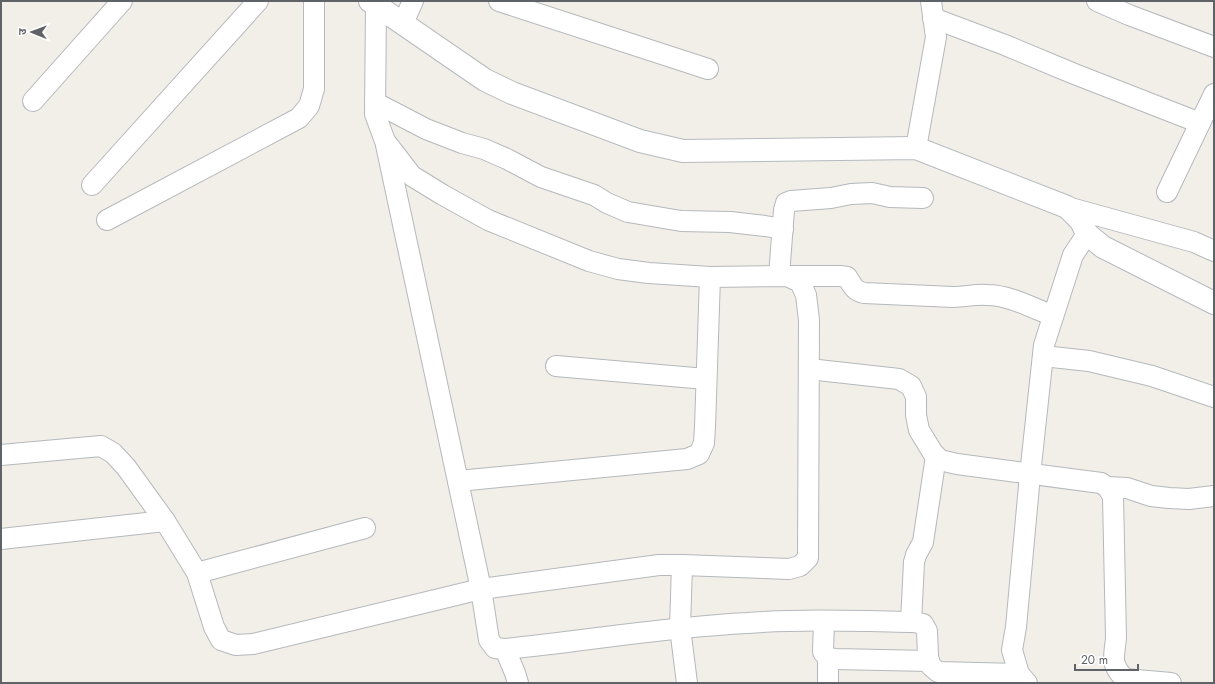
<svg xmlns="http://www.w3.org/2000/svg" width="1215" height="684" font-family="Jost,'Noto Sans Devanagari',sans-serif">
  <rect width="100%" height="100%" fill="#f1efe8"/>
  <g fill="none" stroke-linecap="round" stroke-linejoin="round">
    <g stroke="#b5b8bc" stroke-width="22">
      <g id="street">
        <path d="M499,1l209,68"/>
        <path d="M1097,1l32,14 85,32"/>
        <path d="M933,18l72,27 67,28 128,50"/>
        <path d="M403,23l10,-22"/>
        <path d="M33,101l89,-100"/>
        <path d="M376,103l50,26 36,14 22,6 23,10 34,18 53,18 13,8 21,9 53,9 49,1 35,4 18,3"/>
        <path d="M386,145l95,444 8,51 6,8 10,1c80,-8 160,-22 242,-26 55,-4 111,-2 167,-1l9,2 4,7 1,25 1,5 2,5 7,6 81,2"/>
        <path d="M916,148l20,-111 -5,-36"/>
        <path d="M92,185l166,-184"/>
        <path d="M1167,192l47,-98"/>
        <path d="M1067,207l127,35 20,9"/>
        <path d="M107,220l192,-102 10,-12 5,-17v-88"/>
        <path d="M779,276l5,-66 2,-7 5,-2 40,-3 20,-4 21,-1 18,4 33,1"/>
        <path d="M787,276h53l7,1c6,9 6,13 17,16l89,4c11,0 23,-3 34,-2 22,0 46,13 66,21"/>
        <path d="M1043,356l46,5 63,15 62,21"/>
        <path d="M556,366l150,13"/>
        <path d="M809,369l90,10 12,7 5,11v18l3,15 14,23 7,7 17,4 144,19 6,4 6,9 3,142c-2,20 -6,26 9,41l46,4"/>
        <path d="M1,455l100,-9 12,7 13,14 39,54 32,52 17,54 7,13 15,5 17,-1 228,-55 178,-24h23l107,4 11,-3 8,-8 1,-238 -3,-25 -6,-13 -13,-6 -77,1 -61,-4 -31,-4 -29,-8 -101,-41 -45,-25 -31,-19 -27,-35 -10,-27 1,-109"/>
        <path d="M458,481l229,-22 12,-5 5,-11 1,-16 5,-150"/>
        <path d="M1107,487l20,1 24,8 18,2 20,1 25,-3"/>
        <path d="M1,539l164,-18"/>
        <path d="M682,565l-2,63 7,55"/>
        <path d="M197,573l168,-45"/>
        <path d="M824,621l-1,31 5,6 7,1 94,2"/>
        <path d="M911,622l3,-60 2,-7 7,-13 13,-86"/>
        <path d="M505,649l10,24 3,10"/>
        <path d="M828,658v25"/>
        <path d="M1027,683l-8,-9 -7,-24 4,-23 14,-152 14,-130 29,-90 14,-21"/>
      </g>
    </g>
    <g stroke="#b6babf" stroke-width="24">
      <path id="secondary" d="M370,1l115,79 27,13 128,48 43,10 233,-3 151,59 14,14 6,13 16,13 111,56"/>
    </g>
    <use href="#street" stroke="#fff" stroke-width="20"/>
    <use href="#secondary" stroke="#fff" stroke-width="22"/>
  </g>
  <rect width="1215" height="684" fill="none" stroke="#5f6368" stroke-width="4"/>
  <g transform="translate(32 32) rotate(271)" stroke="#ffffff" stroke-width="3" paint-order="stroke">
  <path d="M0-3L7 15L0 10L-7 15Z" fill="#5f6368"/>
  <text y="-6" font-size="11" font-weight="bold" text-anchor="middle" fill="#5f6368">उ</text>
  </g>
  <path d="M1075 664v6h63v-6" fill="none" stroke="#5f6368" stroke-width="2"/>
  <text x="1081" y="664" font-size="12" fill="#5f6368" stroke="#ffffff" stroke-width="3" paint-order="stroke">20 m</text>
</svg>
